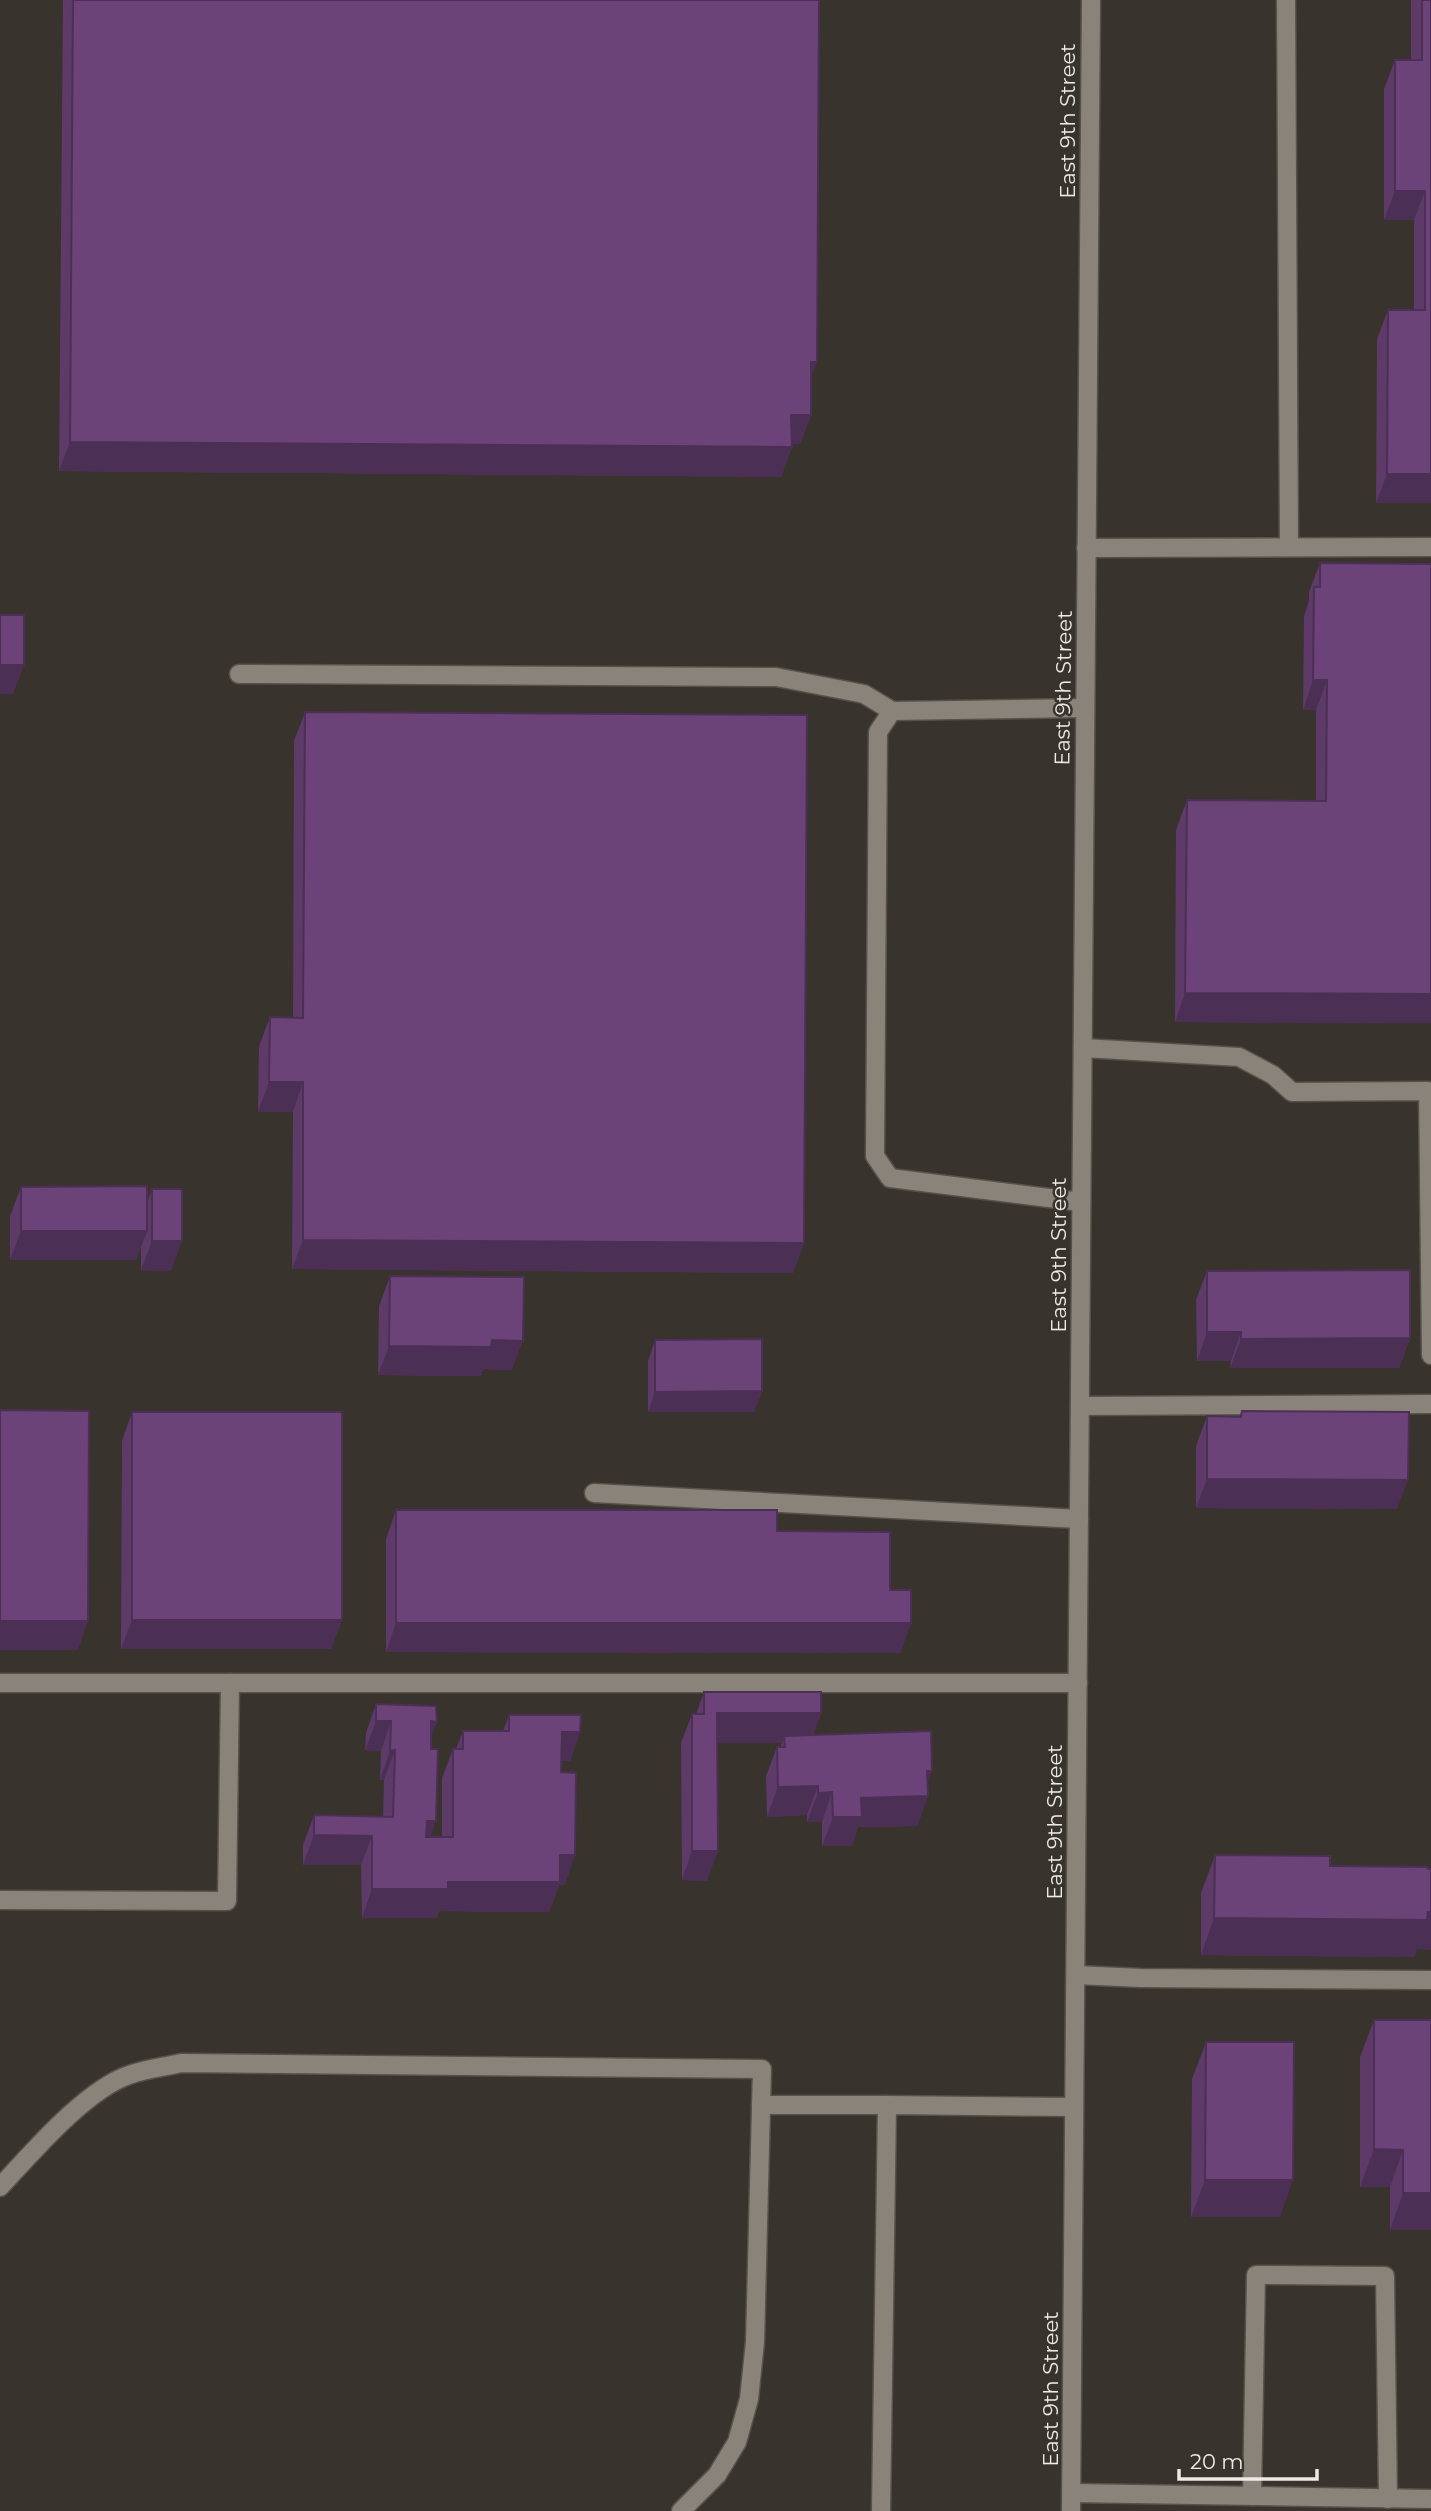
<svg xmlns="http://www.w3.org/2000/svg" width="1431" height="2511" font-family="Montserrat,sans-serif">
  <rect width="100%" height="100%" fill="#38332c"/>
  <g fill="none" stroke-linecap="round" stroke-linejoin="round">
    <g stroke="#56514a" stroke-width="21">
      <g id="minor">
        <path d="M1286,0l3,546"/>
        <path d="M1086,548l345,-1"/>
        <path d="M239,674l537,3 88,17 28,17"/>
        <path d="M1083,1048l156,9 34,18 19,17 136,-1 3,264"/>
        <path d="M1081,1202l-191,-24 -15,-22 3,-424 14,-21 193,-3"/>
        <path d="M1080,1406l351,-2"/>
        <path d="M594,1493l485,26"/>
        <path d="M0,1683h1078"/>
        <path d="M0,1900l227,1 3,-218"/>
        <path d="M1076,1975l65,3 290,2"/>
        <path d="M761,2105h126"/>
        <path d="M0,2187c31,-33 85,-97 129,-112 16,-6 35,-8 52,-12l581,6 -7,273 -6,57 -12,43 -20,33 -36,36"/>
        <path d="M1072,2493l359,6"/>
        <path d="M1252,2496l4,-221 129,1 3,223"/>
        <path d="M881,2511l6,-406 187,2"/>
        <path d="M1071,2511l20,-2511"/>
      </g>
    </g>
    <use href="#minor" stroke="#89837a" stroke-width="18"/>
  </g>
  <g fill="#5d3a68">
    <path d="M63,0h756l-8,415 -11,29h-9l1,3 -11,30 -722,-6z"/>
    <path d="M1411,0h20v503h-55l1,-164 11,-29h26v-90h-30v-131l11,-29h16z"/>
    <path d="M1320,563l111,1v459l-256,-1 1,-192 11,-30 129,1v-91h-13l1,-94 5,-15v-9z"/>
    <path d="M305,712l499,531 -11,30 -501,-4 1,-157h-35l1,-66 11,-29h23l1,-276z"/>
    <path d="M21,1187l126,16 5,-14 19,82 -30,-1v-24l-5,14h-126v-44z"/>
    <path d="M1207,1271l203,67 -11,30h-169l1,-7h-34l-1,-61z"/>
    <path d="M390,1276l122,94 -29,-1 -2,7 -103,-1 1,-69z"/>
    <path d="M655,1340l107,51 -8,21h-106v-51z"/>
    <path d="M1242,1411l155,98 -201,-1v-62l11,-30 32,1z"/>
    <path d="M132,1412l210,208 -11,29h-210l1,-208z"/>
    <path d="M396,1510l381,21 113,59 21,33 -11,30 -514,-1v-113z"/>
    <path d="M704,1692l117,21 -8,22 114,48 1,13 -11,30 -59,1 -6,19h-30v-24h-15v-7l-40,2 -1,-41 11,-29h3l2,-4h-65l-10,138 -25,-1 -1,-137 11,-29h4z"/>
    <path d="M376,1704l55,33 -1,100h12v-59l11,-29h3l7,-18h40l6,-16 71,17 -10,29h-9l4,124h-6l-10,27 -110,-1 -2,7h-75l-1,-53h-58v-20l11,-30 69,2 1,-37h-4l1,-29h-16l1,-18z"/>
    <path d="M1215,1855l115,11 87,83 -3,8 -213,-2v-62z"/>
    <path d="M1374,2020h57v210h-41v-43h-30v-130z"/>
    <path d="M1206,2042l74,175h-89l1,-138z"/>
  </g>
  <g fill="#4c2f55">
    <path d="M1395,191h30l-11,29h-30z"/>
    <path d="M811,362h6l-11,29z"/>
    <path d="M791,415h20l-11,29h-20z"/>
    <path d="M70,442l722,5 -11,30 -722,-6z"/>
    <path d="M1387,474h44v29h-55z"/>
    <path d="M0,665h24l-11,29h-13z"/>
    <path d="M1313,680h14l-11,30h-13z"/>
    <path d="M1185,993l246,1v29l-256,-1z"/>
    <path d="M269,1082h34l-10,30h-35z"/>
    <path d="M21,1231h126l-11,29h-126z"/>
    <path d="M303,1240l501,3 -11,30 -501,-4z"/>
    <path d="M152,1241h30l-11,30 -30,-1z"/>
    <path d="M1207,1332h34l-10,29h-34z"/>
    <path d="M1410,1338l-11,30h-169l11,-29z"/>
    <path d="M492,1340l31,1 -11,29 -29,-1 -2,7 -103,-1 11,-29z"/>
    <path d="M762,1391l-8,21h-106l7,-20z"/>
    <path d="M1207,1479l201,1 -11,29 -201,-1z"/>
    <path d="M132,1620h210l-11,29h-210z"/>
    <path d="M0,1621h88l-10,29h-78z"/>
    <path d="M396,1623h515l-11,30 -514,-1z"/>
    <path d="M717,1713h104l-10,29 -27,-6 -2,7h-75z"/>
    <path d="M376,1721h15l-10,30h-16z"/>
    <path d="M431,1721l6,1 -11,29z"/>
    <path d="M562,1732h18l-10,29h-19z"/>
    <path d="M395,1750l-11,30h-4l10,-29z"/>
    <path d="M927,1771h5l-10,26 6,-1 -11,30 -59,1 -6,19h-30l11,-29 28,-19z"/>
    <path d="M818,1786l-11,29 -40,2 11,-30z"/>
    <path d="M832,1792l-10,30h-15l11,-29z"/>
    <path d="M427,1821h9l-10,29z"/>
    <path d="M314,1835l58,1 -11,29h-58z"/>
    <path d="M692,1851h26l-11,30 -25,-1z"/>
    <path d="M560,1855h15l-10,30h-6l-10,27 -110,-1 -2,7h-75l10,-29 76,-7z"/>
    <path d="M1431,1912v38l-14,-1 -3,8 -213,-2 13,-37z"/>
    <path d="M1374,2149l29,1 -13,37h-30z"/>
    <path d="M1205,2180h88l-13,37h-89z"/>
    <path d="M1403,2193h28v37h-41z"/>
  </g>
  <g fill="#6c4379" stroke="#4c2f55" stroke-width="2">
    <path d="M73,0h746l-2,362h-6v53h-20l1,32 -722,-5z"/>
    <path d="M1422,0h9v474h-44l1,-164h37v-119h-30v-131h27z"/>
    <path d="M1320,563l111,1v430l-246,-1 2,-193 139,1 1,-121h-14l1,-93h6z"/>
    <rect x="0" y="615" width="24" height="50"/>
    <path d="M305,712l502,3 -3,528 -501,-3v-158h-34l1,-65 33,1z"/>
    <path d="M147,1186v45h-126v-44z"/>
    <rect x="152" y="1189" width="30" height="52"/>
    <path d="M1410,1270v68l-169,1v-7h-34v-61z"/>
    <path d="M390,1276l134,1 -1,64 -31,-1 -1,7 -102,-1z"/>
    <path d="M762,1339v52l-107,1v-52z"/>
    <path d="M0,1410l89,1 -1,210h-88z"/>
    <path d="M1242,1411l167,1 -1,68 -201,-1v-63l34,1z"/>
    <rect x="132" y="1412" width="210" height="208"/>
    <path d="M396,1510h381v21l113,1v58h21v33h-515z"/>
    <path d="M704,1692h117v21h-104l1,138h-26v-137h12z"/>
    <path d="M376,1704l60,2 1,16 -6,-1v28h7l-2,72h-9l-1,16h27v-88h10v-18h46v-16h72l-1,17h-18l-1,40 15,1 -1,82h-15v27h-112v7h-76v-53l-58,-1v-20l79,2 2,-67 -5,1 1,-30h-15z"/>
    <path d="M931,1731l1,40h-5l1,25 -67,2 1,19h-29l-1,-25 -14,1v-7l-40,1 -1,-40h8l-1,-11z"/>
    <path d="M1215,1855l115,1v10l98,1v2h3v43h-3l-1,8 -213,-2z"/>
    <path d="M1374,2020h57v173h-28v-43l-29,-1z"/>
    <path d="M1206,2042h88l-1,138h-88z"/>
  </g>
  <g text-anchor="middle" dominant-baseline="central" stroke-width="5" stroke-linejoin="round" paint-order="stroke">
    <g font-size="21" fill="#eeeae5" stroke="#38332c">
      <text transform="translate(1067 121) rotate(-90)">East 9th Street</text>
      <text transform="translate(1063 688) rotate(-89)">East 9th Street</text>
      <text transform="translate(1058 1255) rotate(-90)">East 9th Street</text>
      <text transform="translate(1054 1822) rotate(-90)">East 9th Street</text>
      <text transform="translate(1050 2389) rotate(-90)">East 9th Street</text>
    </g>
  </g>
  <path d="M1179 2469v10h138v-10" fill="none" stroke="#eeeae5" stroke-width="3.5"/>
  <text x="1190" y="2469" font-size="21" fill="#eeeae5" stroke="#38332c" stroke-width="5" paint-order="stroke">20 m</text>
</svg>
